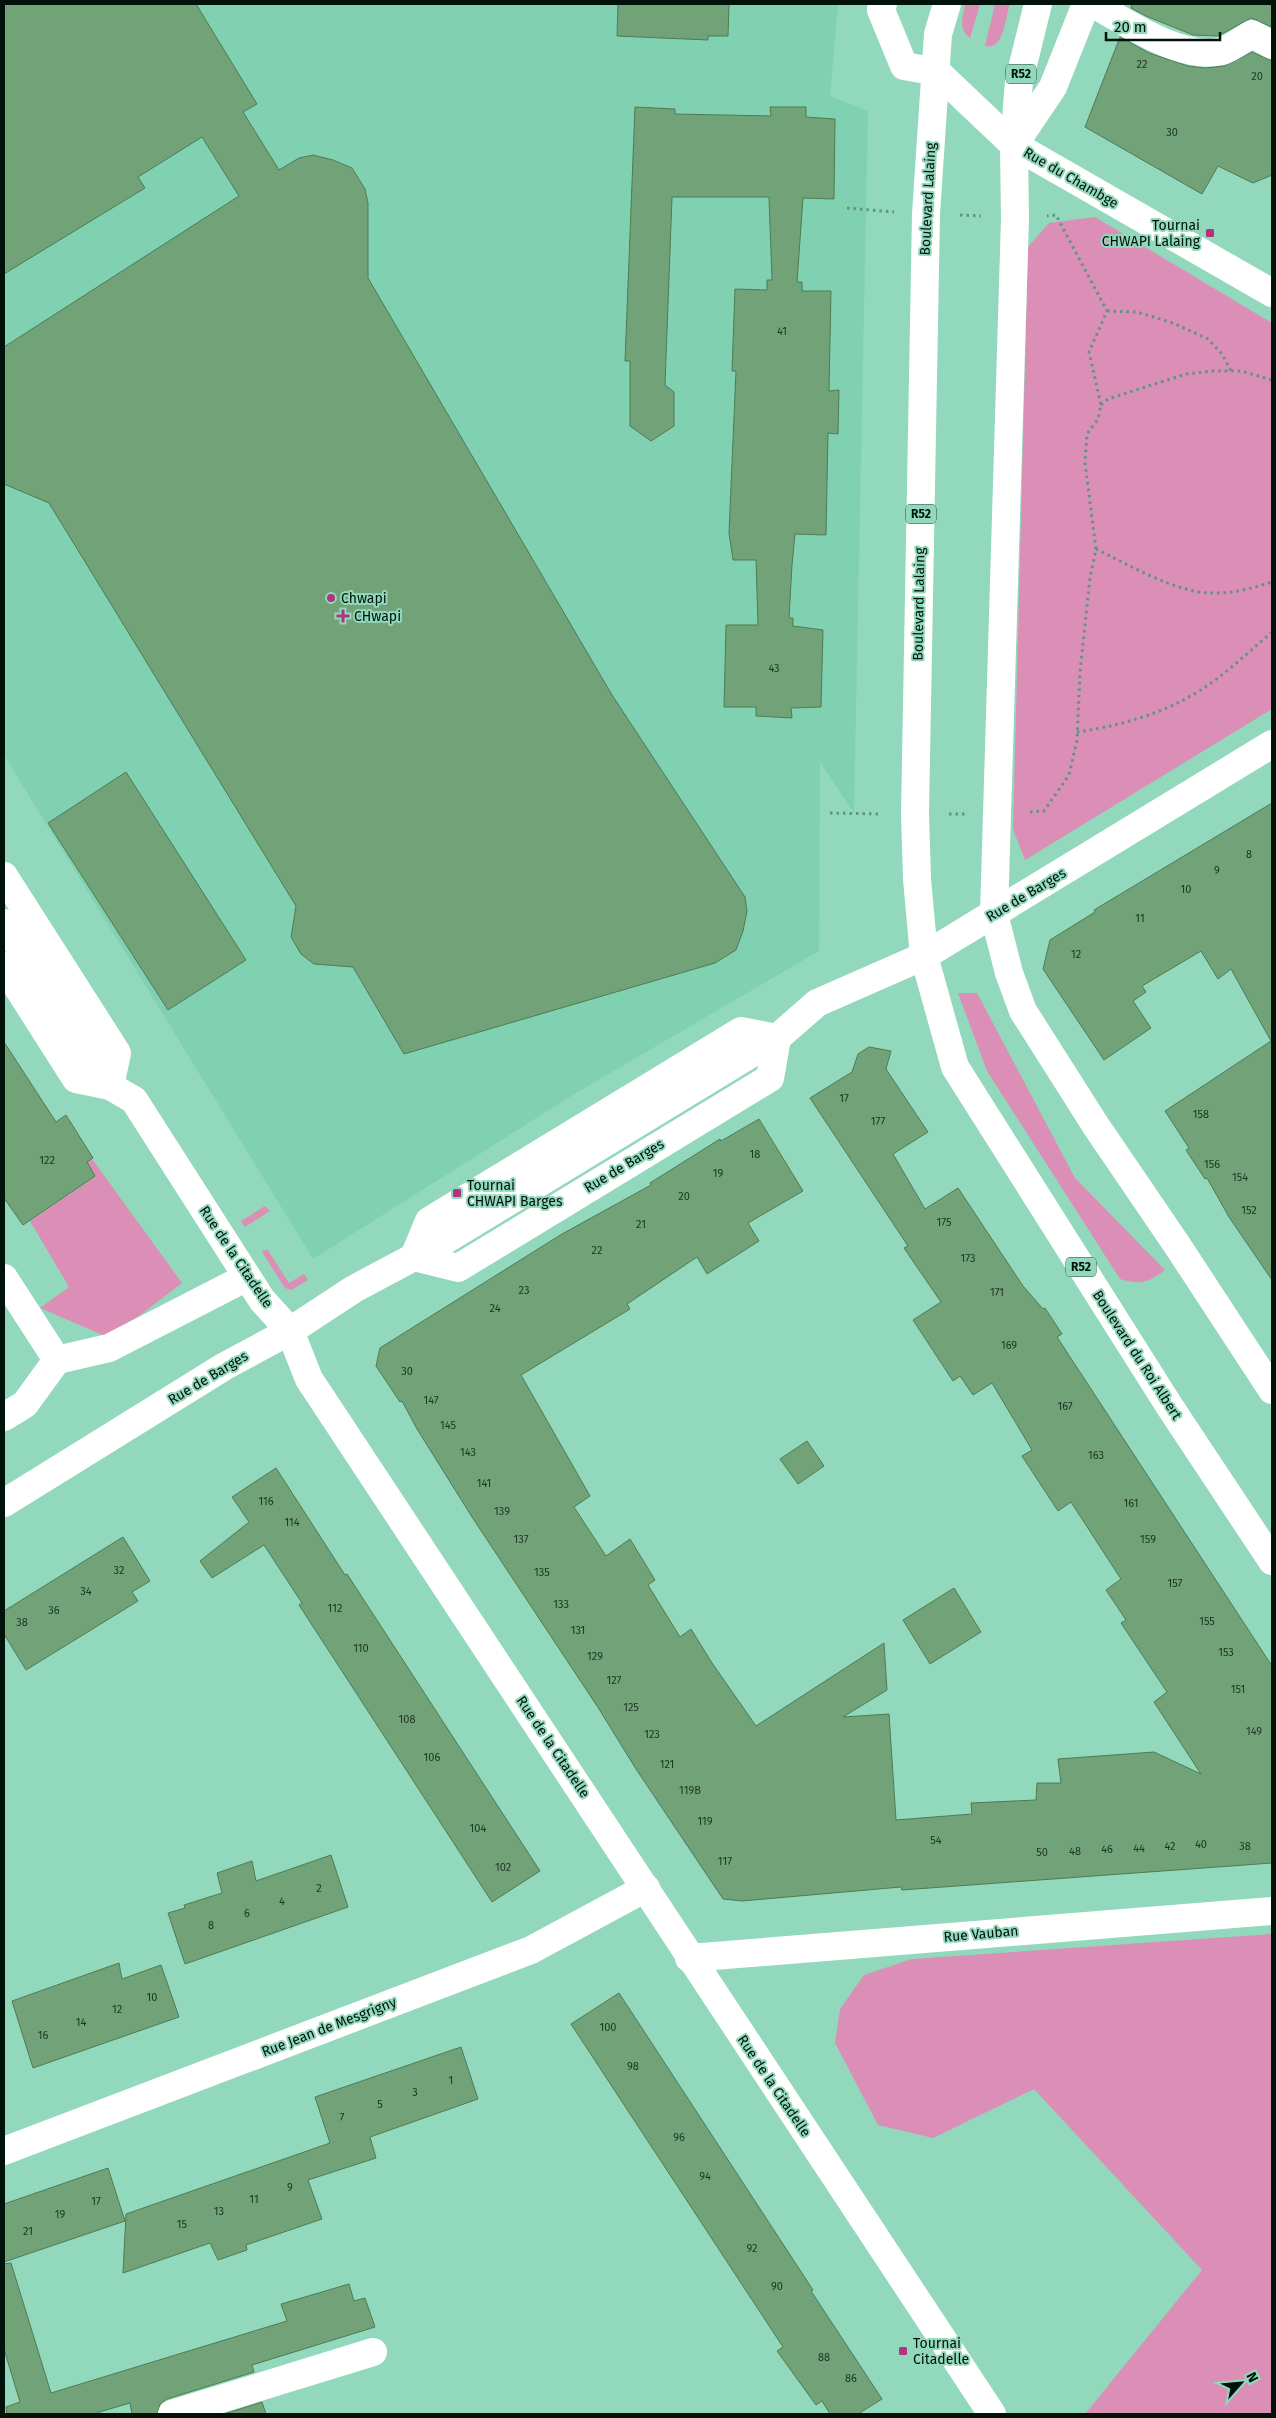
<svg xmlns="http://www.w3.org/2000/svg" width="1276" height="2418" font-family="'Fira Sans',sans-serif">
  <rect width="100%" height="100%" fill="#92d8bd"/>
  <path fill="#80d1b2" d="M4,4h834l-8,92 38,15 -14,702 -34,-51 -1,189 -243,142 -263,166 -309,-504z"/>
  <g fill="#db8fb6">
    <path d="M965,4h15l-10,34c-12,-9 -7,-21 -5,-34z"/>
    <path d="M995,4h15c-5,14 -6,47 -25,42z"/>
    <path d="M1095,217l177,106v386l-247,151 -12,-31 15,-582 21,-24z"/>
    <path d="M958,993h19l98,185 90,92c-17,13 -24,15 -45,9l-133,-208z"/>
    <path d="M92,1159l90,124 -43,33 -34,20 -65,-28 29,-21 -39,-66 63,-43 -8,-16z"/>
    <path d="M265,1206l5,5 -25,16 -4,-6z"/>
    <path d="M267,1249l22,34 15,-9 4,6 -17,10 -6,-2 -23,-36z"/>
    <path d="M1272,1934v480h-187l117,-144 -168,-181 -101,49 -55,-13 -43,-82 5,-34 24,-34 48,-16z"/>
  </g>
  <g fill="#72a277" stroke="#4d7c53">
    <path d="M4,4h192l61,100 -14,8 36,58 20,-12 14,-3 20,5 19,8 13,21 3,14v75l244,417 133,202 2,14 -4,20 -7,19 -21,13 -311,91 -51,-87 -39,-3 -13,-10 -10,-17 5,-31 -247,-403 -45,-19v-137l235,-151 -37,-59 -64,40 7,11 -141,86z"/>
    <path d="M618,4h111l-1,32h-20v4l-91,-4z"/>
    <path d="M1132,4h140v23l-21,-9 -33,18 -25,-1 -47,-19 -15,-8z"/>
    <path d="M1120,37l29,16 39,13 17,2 19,-2 28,-14 20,9v114l-19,8 -35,-17 -16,28 -117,-67z"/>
    <path d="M635,107l40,2v5l96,2 -1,-9h36v10l29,2 -1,80 -31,-1 -6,84h5v9h29l-2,100 10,-1 -1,44 -10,-1 -2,102 -31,-1 -3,31 -3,53h4v8l30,4 -2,77 -30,1 1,10 -36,-2v-9h-32l2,-82h32l-2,-65h-23l-4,-27 7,-162h-4l3,-82 32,1v-10h5l-3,-83h-97l-7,188 9,7v34l-23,15 -21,-15v-65h-5z"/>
    <path d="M126,772l120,188 -78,50 -120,-187z"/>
    <path d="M1272,803v477l-43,-63 -22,-39 -2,1 -19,-29 3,-2 -24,-37 106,-70 -40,-72 -13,10 -17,-28 -59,35 4,6 -13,9 18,27 -47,32 -61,-91 7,-29 45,-28 -1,-2z"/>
    <path d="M4,1042l52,80 10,-7 27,43 -6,4 8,14 -72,49 -19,-27z"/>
    <path d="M869,1047l22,4 -5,18 42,63 -35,22 32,55 33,-21 65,98 20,23 2,-1 17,26 -5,3 215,329v197l-370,27 -1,-3 -159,14 -19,-2 -87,-130 -37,-60 -127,-192 -55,-88 -15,-28 -2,1 -24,-36 4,-18 182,-114 89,-49 -1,-2 70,-44 1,2 38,-22 44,72 -55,32 11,18 -52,33 -10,-17 -70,47 3,5 -109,66 69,121 -16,11 32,49 24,-17 25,41 -7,5 32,52 11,-8 21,34 44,63 128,-83 3,47 -44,27 46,-3 7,106 76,-6 -1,-11 65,-3 1,-17h24l-3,-24 96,-7 47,22 -47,-72 13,-10 -46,-69 5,-3 -20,-30 15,-11 -50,-77 -13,9 -36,-55 10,-6 -40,-67 -19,12 -13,-19 -7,5 -40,-61 28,-18 -37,-54 4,-2 -98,-148 42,-26 6,-18z"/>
    <path d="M807,1441l17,25 -26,18 -18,-25z"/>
    <path d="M276,1468l69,107 2,-1 193,297 -48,31 -193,-297 3,-2 -38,-58 -52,33 -12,-17 49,-39 -17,-25z"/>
    <path d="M123,1537l27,44 -18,11 6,9 -112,69 -22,-36v-23z"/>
    <path d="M954,1588l27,44 -51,32 -27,-44z"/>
    <path d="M331,1855l17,52 -163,57 -17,-51 17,-5 -1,-3 38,-12 -5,-20 35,-12 4,20z"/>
    <path d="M119,1963l3,16 39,-14 18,52 -146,51 -21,-67z"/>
    <path d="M619,1993l194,297 -2,1 71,108 -24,15h-28l-8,-13 -6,4 -39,-54 6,-4 -212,-323z"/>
    <path d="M461,2047l17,52 -108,38 6,21 -68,22 14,39 -76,26 1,5 -29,10 -8,-17 -87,30 3,-59 204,-71 -15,-46z"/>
    <path d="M108,2168l17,53 -121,41v-58z"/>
    <path d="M11,2263l40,130 236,-72 -6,-17 68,-20 5,17 11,-3 10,29 -123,38 2,7 -87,27 -7,5 -3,10h-25l-2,-11 -37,11h-86l-1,-7 14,-5 -16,-53v-85z"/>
    <path d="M262,2402l4,12h-42z"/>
  </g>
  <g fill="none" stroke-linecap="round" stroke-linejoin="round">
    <g stroke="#60947f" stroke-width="3" stroke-dasharray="2.5 4" stroke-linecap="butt">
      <path d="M847,208l47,4"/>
      <path d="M960,215l21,1"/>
      <path d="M1107,311l30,1 36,11 35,16 14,15 9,17"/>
      <path d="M1101,405l7,-6 78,-25 25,-3h30l31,9"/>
      <path d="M1096,549c31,15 81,44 115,44 22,1 41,-5 61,-11"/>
      <path d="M1077,732c36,-5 78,-16 110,-34 32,-17 58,-43 85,-66"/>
      <path d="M1030,812l14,-1 25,-36 8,-35 3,-68 10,-94 6,-29 -11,-86 2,-29 11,-15 3,-14 -12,-53 18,-41 -51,-96 -9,1"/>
      <path d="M830,813l52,1"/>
      <path d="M949,814h16"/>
    </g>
    <g stroke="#fff" stroke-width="28">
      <path d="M883,4l-2,6 23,56 33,6 77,73 258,148"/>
      <path d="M1094,4c32,19 89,57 128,47 10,-3 21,-12 30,-17l20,11"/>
      <path d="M1014,145l39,-58 33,-83"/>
      <path d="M4,876l113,177 -7,33"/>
      <path d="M4,923l106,163"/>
      <path d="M4,966l72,113 34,7 24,14 128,200 28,31 19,48 683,1035"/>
      <path d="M414,1257l44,11 312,-190 7,-40"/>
      <path d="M414,1257l15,-36 312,-190 36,7"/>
      <path d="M4,1278l53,82 52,-12 138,-71"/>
      <path d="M4,1417l21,-13 32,-44"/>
      <path d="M4,1503l221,-137 65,-35 64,-42 88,-47 335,-204 40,-35 107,-47 348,-212"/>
      <path d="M689,1958l583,-47"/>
      <path d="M4,2151l527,-201 115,-62"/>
      <path d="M172,2414l201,-62"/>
    </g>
    <g stroke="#fff" stroke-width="28">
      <path d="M947,4l-9,30 -12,180 -11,600 2,65 7,77 31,111 215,340 102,154"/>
      <path d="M1038,4l-19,77 -5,64 1,73 -21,696 15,59 14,38 73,115 81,119 95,145"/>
    </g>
  </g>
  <g fill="#b23380" stroke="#92d8bd" stroke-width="2">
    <rect x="1205" y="228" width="10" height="10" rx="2.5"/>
    <circle cx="331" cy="598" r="5"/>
    <path d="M340.5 608.5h5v5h5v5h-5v5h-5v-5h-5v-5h5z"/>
    <rect x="452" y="1188" width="10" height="10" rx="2.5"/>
    <rect x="898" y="2346" width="10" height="10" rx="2.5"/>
  </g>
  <g text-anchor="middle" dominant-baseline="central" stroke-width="4" stroke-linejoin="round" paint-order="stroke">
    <g font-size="11" fill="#1c3624">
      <text x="1142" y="64">22</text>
      <text x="1257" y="76">20</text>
      <text x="1172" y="132">30</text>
      <text x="782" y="331">41</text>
      <text x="774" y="668">43</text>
      <text x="1249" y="854">8</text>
      <text x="1217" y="870">9</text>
      <text x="1186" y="889">10</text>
      <text x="1140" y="918">11</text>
      <text x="1076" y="954">12</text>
      <text x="844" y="1098">17</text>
      <text x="1201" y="1114">158</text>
      <text x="878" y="1121">177</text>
      <text x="755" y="1154">18</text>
      <text x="47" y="1160">122</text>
      <text x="1212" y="1164">156</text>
      <text x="718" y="1173">19</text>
      <text x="1240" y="1177">154</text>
      <text x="684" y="1196">20</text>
      <text x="1249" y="1210">152</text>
      <text x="944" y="1222">175</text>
      <text x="641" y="1224">21</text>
      <text x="597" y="1250">22</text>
      <text x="968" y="1258">173</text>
      <text x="524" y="1290">23</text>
      <text x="997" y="1292">171</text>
      <text x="495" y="1308">24</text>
      <text x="1009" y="1345">169</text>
      <text x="407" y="1371">30</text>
      <text x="431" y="1400">147</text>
      <text x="1065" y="1406">167</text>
      <text x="448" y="1425">145</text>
      <text x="468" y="1452">143</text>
      <text x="1096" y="1455">163</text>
      <text x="484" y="1483">141</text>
      <text x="266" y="1501">116</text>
      <text x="1131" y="1503">161</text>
      <text x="502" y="1511">139</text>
      <text x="292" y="1522">114</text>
      <text x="521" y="1539">137</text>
      <text x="1148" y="1539">159</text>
      <text x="119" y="1570">32</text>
      <text x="542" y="1572">135</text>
      <text x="1175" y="1583">157</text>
      <text x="86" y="1591">34</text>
      <text x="561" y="1604">133</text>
      <text x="335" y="1608">112</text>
      <text x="54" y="1610">36</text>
      <text x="1207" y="1621">155</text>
      <text x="22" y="1622">38</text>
      <text x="578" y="1630">131</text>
      <text x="361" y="1648">110</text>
      <text x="1226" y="1652">153</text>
      <text x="595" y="1656">129</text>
      <text x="614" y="1680">127</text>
      <text x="1238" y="1689">151</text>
      <text x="631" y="1707">125</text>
      <text x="407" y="1719">108</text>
      <text x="1254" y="1731">149</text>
      <text x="652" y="1734">123</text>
      <text x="432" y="1757">106</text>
      <text x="667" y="1764">121</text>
      <text x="690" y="1790">119B</text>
      <text x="705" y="1821">119</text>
      <text x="478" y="1828">104</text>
      <text x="936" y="1840">54</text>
      <text x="1201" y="1844">40</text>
      <text x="1170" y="1846">42</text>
      <text x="1245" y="1846">38</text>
      <text x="1139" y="1848">44</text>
      <text x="1107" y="1849">46</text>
      <text x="1075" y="1851">48</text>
      <text x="1042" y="1852">50</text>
      <text x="725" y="1861">117</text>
      <text x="503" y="1867">102</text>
      <text x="319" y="1888">2</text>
      <text x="282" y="1901">4</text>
      <text x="247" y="1913">6</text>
      <text x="211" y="1925">8</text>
      <text x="152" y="1997">10</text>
      <text x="117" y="2009">12</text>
      <text x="81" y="2022">14</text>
      <text x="608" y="2027">100</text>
      <text x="43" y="2035">16</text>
      <text x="633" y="2066">98</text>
      <text x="451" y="2080">1</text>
      <text x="415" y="2092">3</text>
      <text x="380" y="2104">5</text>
      <text x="342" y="2117">7</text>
      <text x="679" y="2137">96</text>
      <text x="705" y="2176">94</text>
      <text x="290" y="2187">9</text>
      <text x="254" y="2199">11</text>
      <text x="96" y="2201">17</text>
      <text x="219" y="2211">13</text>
      <text x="60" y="2214">19</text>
      <text x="182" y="2224">15</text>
      <text x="28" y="2231">21</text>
      <text x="752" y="2248">92</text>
      <text x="777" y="2286">90</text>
      <text x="824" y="2357">88</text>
      <text x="851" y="2378">86</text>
    </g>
    <g fill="#92d8bd" stroke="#2c4d3f" stroke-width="1">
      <rect x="1006" y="64.5" width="30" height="19" rx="4"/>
      <rect x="906" y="504.5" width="30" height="19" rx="4"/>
      <rect x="1066" y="1257.5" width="30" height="19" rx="4"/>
    </g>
    <g font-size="12" font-weight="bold" fill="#001209">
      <text x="1021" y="74">R52</text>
      <text x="921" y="514">R52</text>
      <text x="1081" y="1267">R52</text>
    </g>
    <g font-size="14" fill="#001209" stroke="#92d8bd">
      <text transform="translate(1071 178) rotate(30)">Rue du Chambge</text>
      <text transform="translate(928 199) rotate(-87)">Boulevard Lalaing</text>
      <text transform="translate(919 604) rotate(-89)">Boulevard Lalaing</text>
      <text transform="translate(1026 895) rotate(-31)">Rue de Barges</text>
      <text transform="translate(624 1166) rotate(-31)">Rue de Barges</text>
      <text transform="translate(236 1257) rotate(56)">Rue de la Citadelle</text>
      <text transform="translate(1137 1355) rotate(57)">Boulevard du Roi Albert</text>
      <text transform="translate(208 1378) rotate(-31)">Rue de Barges</text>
      <text transform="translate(553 1747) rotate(56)">Rue de la Citadelle</text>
      <text transform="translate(981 1934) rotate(-5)">Rue Vauban</text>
      <text transform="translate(329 2027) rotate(-21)">Rue Jean de Mesgrigny</text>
      <text transform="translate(774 2086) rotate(56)">Rue de la Citadelle</text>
    </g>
    <g font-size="14" fill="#001209" stroke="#92d8bd" text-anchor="start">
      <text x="1200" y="225" text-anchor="end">Tournai<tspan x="1200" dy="16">CHWAPI Lalaing</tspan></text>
      <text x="341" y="598">Chwapi</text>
      <text x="354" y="616">CHwapi</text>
      <text x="467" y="1185">Tournai<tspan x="467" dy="16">CHWAPI Barges</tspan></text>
      <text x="913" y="2343">Tournai<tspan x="913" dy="16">Citadelle</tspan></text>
    </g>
  </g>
  <rect width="1276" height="2418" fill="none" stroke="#001209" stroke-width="10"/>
  <g transform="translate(1241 2383) rotate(63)" stroke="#92d8bd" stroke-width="4" paint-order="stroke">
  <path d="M0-4L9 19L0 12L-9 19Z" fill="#001209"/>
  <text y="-8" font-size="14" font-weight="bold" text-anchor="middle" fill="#001209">N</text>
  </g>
  <path d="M1106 32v8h114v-8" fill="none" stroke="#001209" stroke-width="2.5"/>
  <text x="1114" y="32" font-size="15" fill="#001209" stroke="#92d8bd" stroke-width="4" paint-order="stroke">20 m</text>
</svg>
